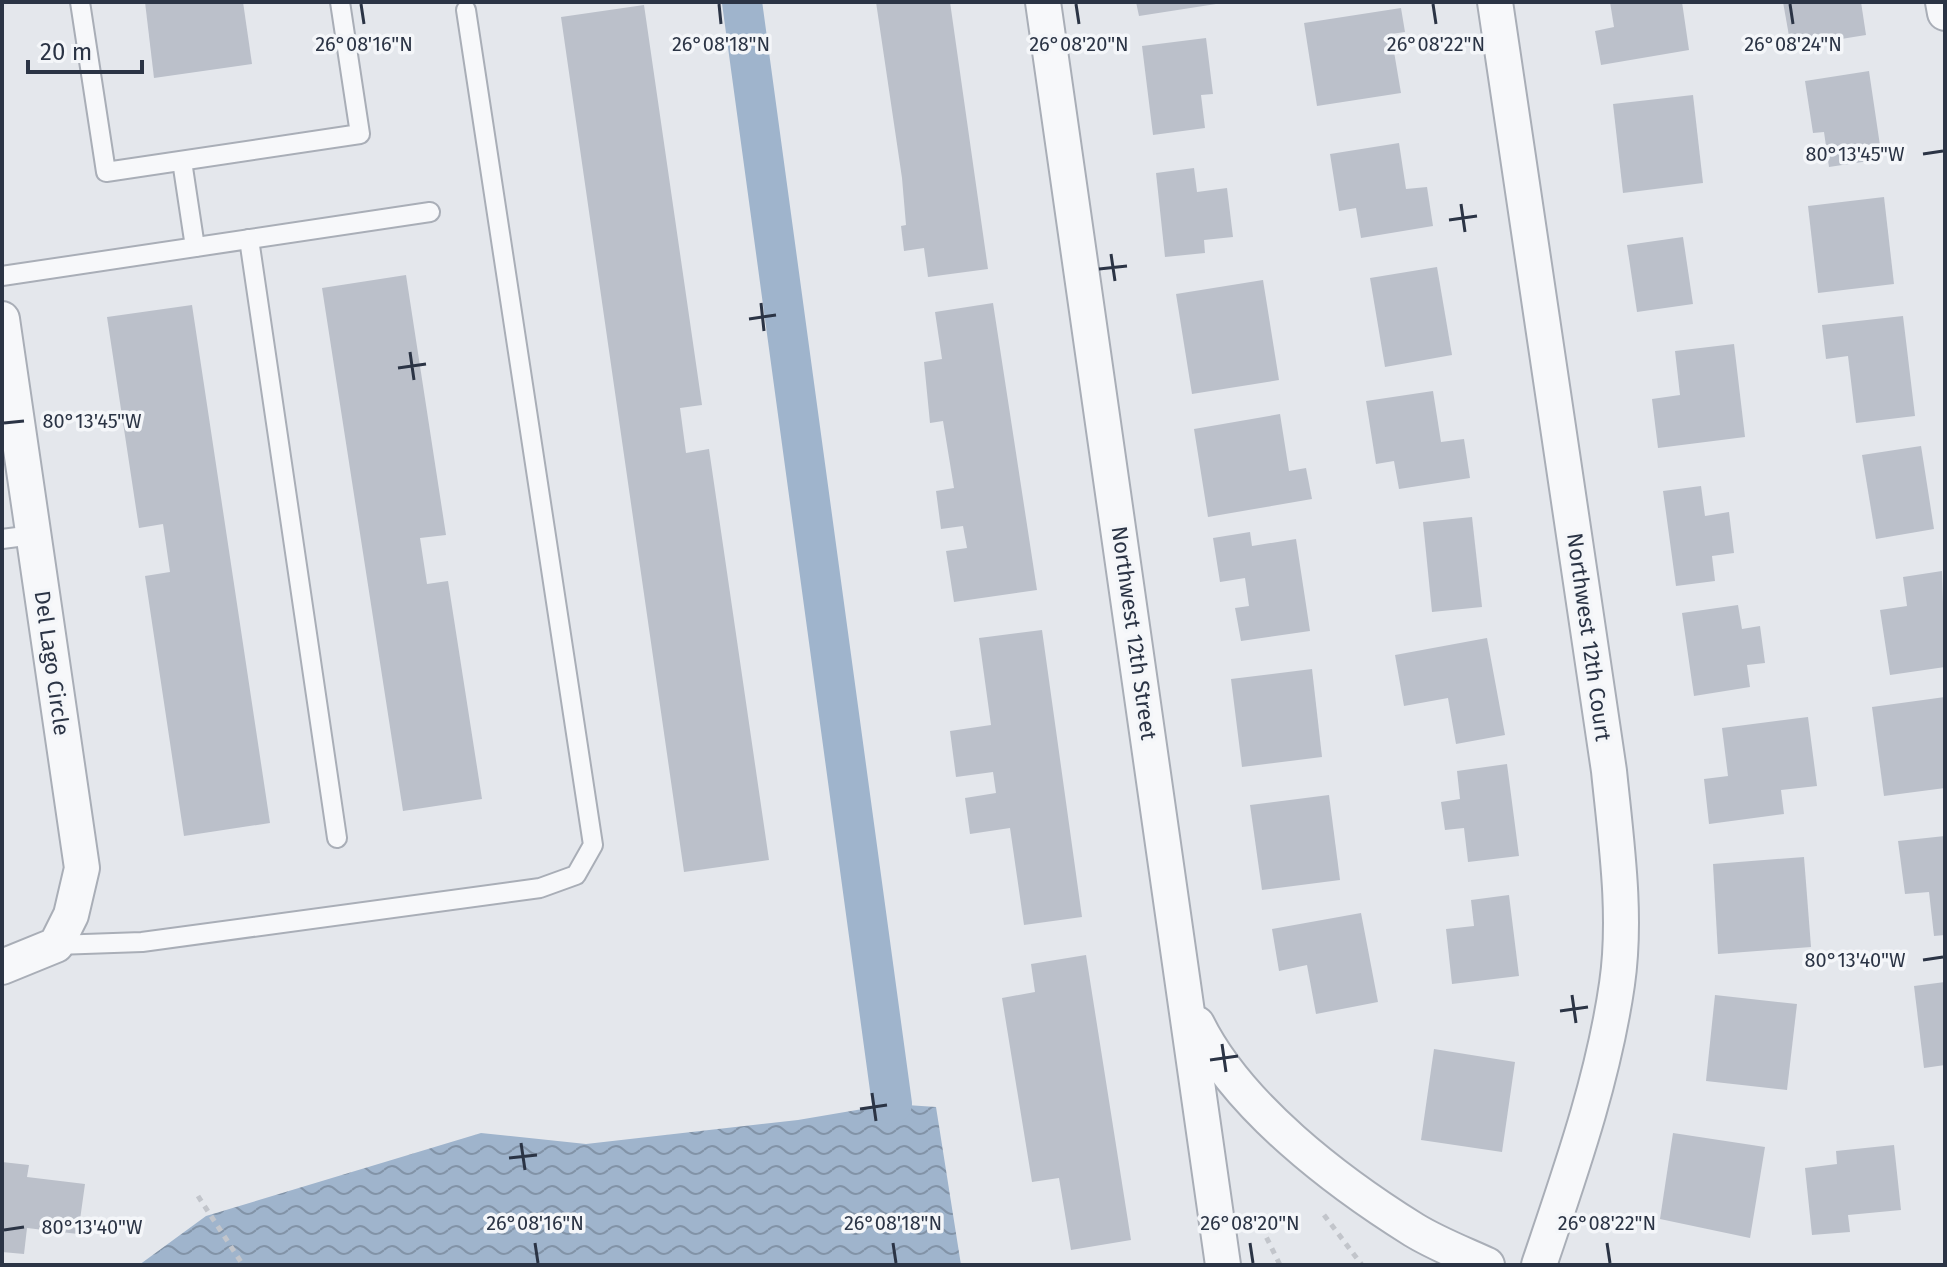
<svg xmlns="http://www.w3.org/2000/svg" width="1947" height="1267" font-family="'Fira Sans',sans-serif">
  <defs>
    <pattern id="water-waves" width="16" height="10" patternUnits="userSpaceOnUse" patternTransform="scale(2)"><rect width="16" height="10" fill="#9fb4cc"/><path d="M0 5q4-4 8 0t8 0" fill="none" stroke="#8293a7"/></pattern>
  </defs>
  <rect width="100%" height="100%" fill="#e4e7ec"/>
  <path fill="url(#water-waves)" d="M892,1104l44,3 25,158h-822l67,-49 275,-83 105,11 212,-24z"/>
  <g fill="none" stroke-linecap="round" stroke-linejoin="round">
    <path stroke="#9fb4cc" stroke-width="40" d="M742,2l150,1102"/>
  </g>
  <g fill="#bbc0ca">
    <path d="M145,2h98l9,62 -98,14z"/>
    <path d="M876,2h74l38,267 -60,8 -4,-29 -20,3 -3,-25 5,-1 -4,-47z"/>
    <path d="M1136,2h80v2l-77,12z"/>
    <path d="M1610,2h72l7,48 -88,15 -6,-34 19,-4z"/>
    <path d="M1783,2h78l5,33 -75,12z"/>
    <path d="M644,5l58,400 -22,3 6,45 23,-4 60,411 -85,12 -123,-855z"/>
    <path d="M1401,8l4,24 -14,2 10,59 -84,13 -13,-83z"/>
    <path d="M1206,38l7,56 -12,1 4,33 -52,7 -11,-89z"/>
    <path d="M1869,71l13,88 -53,8 -5,-35 -11,1 -8,-52z"/>
    <path d="M1693,95l10,88 -80,10 -10,-89z"/>
    <path d="M1399,143l7,46 21,-2 6,39 -72,12 -5,-30 -17,3 -9,-57z"/>
    <path d="M1194,168l3,24 30,-4 6,49 -29,3 1,13 -40,4 -9,-84z"/>
    <path d="M1884,197l10,87 -76,9 -10,-87z"/>
    <path d="M1683,237l10,67 -56,8 -10,-67z"/>
    <path d="M1437,267l15,88 -67,12 -15,-89z"/>
    <path d="M406,275l40,260 -26,3 7,46 21,-3 34,218 -79,12 -81,-523z"/>
    <path d="M1263,280l16,100 -87,14 -16,-100z"/>
    <path d="M993,303l44,287 -83,12 -8,-51 21,-3 -4,-22 -22,3 -5,-38 18,-3 -11,-67 -13,2 -6,-61 18,-3 -7,-47z"/>
    <path d="M192,305l78,518 -86,13 -39,-260 25,-4 -7,-48 -24,4 -32,-211z"/>
    <path d="M1903,316l12,100 -59,7 -8,-67 -22,3 -4,-34z"/>
    <path d="M1734,344l11,93 -87,11 -6,-49 28,-4 -5,-44z"/>
    <path d="M1433,391l8,51 23,-3 6,39 -71,11 -5,-28 -18,3 -10,-63z"/>
    <path d="M1280,414l9,57 17,-3 6,31 -104,18 -14,-88z"/>
    <path d="M1921,446l13,83 -58,10 -14,-84z"/>
    <path d="M1701,486l4,30 24,-4 5,41 -22,3 3,25 -39,5 -13,-95z"/>
    <path d="M1472,517l10,90 -50,5 -9,-90z"/>
    <path d="M1250,532l2,14 44,-7 14,92 -69,10 -6,-33 14,-2 -4,-28 -25,4 -7,-44z"/>
    <path d="M1942,571l3,96 -55,8 -10,-65 27,-4 -4,-29z"/>
    <path d="M1738,605l4,24 18,-3 5,37 -18,2 3,22 -56,9 -12,-83z"/>
    <path d="M1042,630l40,287 -58,8 -14,-97 -40,6 -5,-36 31,-5 -3,-21 -37,5 -6,-46 41,-6 -12,-87z"/>
    <path d="M1487,638l18,97 -49,9 -8,-46 -44,8 -9,-51z"/>
    <path d="M1312,669l10,88 -80,10 -11,-88z"/>
    <path d="M1945,697v91l-61,8 -12,-89z"/>
    <path d="M1808,717l9,69 -36,4 3,24 -75,10 -5,-45 24,-3 -6,-48z"/>
    <path d="M1507,764l12,92 -51,6 -4,-34 -19,2 -4,-28 19,-3 -3,-28z"/>
    <path d="M1329,795l11,85 -78,10 -12,-85z"/>
    <path d="M1945,836v99l-11,1 -5,-44 -24,2 -7,-53z"/>
    <path d="M1804,857l7,90 -93,7 -5,-90z"/>
    <path d="M1509,895l10,81 -67,8 -6,-55 28,-3 -3,-26z"/>
    <path d="M1361,913l17,89 -62,12 -9,-49 -28,6 -7,-42z"/>
    <path d="M1086,955l45,285 -60,10 -12,-72 -27,4 -30,-184 33,-6 -4,-28z"/>
    <path d="M1945,982v83l-21,3 -10,-82z"/>
    <path d="M1715,995l82,9 -10,86 -81,-9z"/>
    <path d="M1434,1049l81,13 -13,90 -81,-12z"/>
    <path d="M1673,1133l92,14 -15,91 -90,-19z"/>
    <path d="M1894,1145l7,65 -53,5 2,17 -38,3 -7,-67 32,-4 -1,-13z"/>
    <path d="M2,1162l27,3 -2,12 58,7 -7,50 -51,-6 -3,26 -22,-2z"/>
  </g>
  <g fill="none" stroke-linecap="round" stroke-linejoin="round">
    <g stroke="#a9aeb7" stroke-width="22">
      <g id="lane">
        <path d="M80,2l26,170 254,-38 -20,-132"/>
        <path d="M182,161l13,86"/>
        <path d="M249,239l88,599"/>
        <path d="M2,276l428,-64"/>
        <path d="M2,539l31,-4"/>
        <path d="M56,945l86,-3 398,-54 36,-13 17,-30 -127,-835"/>
      </g>
    </g>
    <g stroke="#a9aeb7" stroke-width="38">
      <g id="street">
        <path d="M1043,2l180,1263"/>
        <path d="M1495,2l114,769c7,69 18,144 8,213 -14,97 -47,189 -78,281"/>
        <path d="M1943,2l2,11"/>
        <path d="M2,319l80,549 -11,47 -15,30 -54,22"/>
        <path d="M1197,1024c41,83 140,158 217,206 23,14 49,24 73,35"/>
      </g>
    </g>
    <g stroke="#c2c5cb" stroke-width="5" stroke-dasharray="6 6" stroke-linecap="butt">
      <path d="M198,1196l45,69"/>
      <path d="M1324,1215l38,50"/>
      <path d="M1256,1216l24,49"/>
    </g>
    <use href="#lane" stroke="#f7f8fa" stroke-width="18"/>
    <use href="#street" stroke="#f7f8fa" stroke-width="34"/>
  </g>
  <path fill="none" stroke="#2b3445" stroke-width="3" d="M361,4l3,20M719,4l2,20M1076,4l3,20M1433,4l3,20M1790,4l3,20M1923,154l20,-3M1461,204l4,28M1449,220l28,-4M1111,254l4,27M1099,269l28,-3M761,303l3,28M749,319l27,-4M410,352l4,28M398,368l28,-4M4,423l20,-2M1923,960l20,-3M1572,995l4,28M1560,1011l28,-4M1222,1044l4,28M1210,1060l28,-4M872,1093l4,28M860,1109l27,-4M521,1143l4,27M509,1158l28,-3M4,1230l20,-3M535,1243l3,20M893,1243l3,20M1250,1243l3,20M1607,1243l3,20"/>
  <g text-anchor="middle" dominant-baseline="central" stroke-width="7" stroke-linejoin="round" paint-order="stroke">
    <g font-size="22" fill="#2b3445" stroke="#f4f6f9">
      <text transform="translate(1134 633) rotate(82)">Northwest 12th Street</text>
      <text transform="translate(1589 637) rotate(82)">Northwest 12th Court</text>
      <text transform="translate(52 663) rotate(82)">Del Lago Circle</text>
    </g>
  </g>
  <g font-size="20" text-anchor="middle" fill="#2b3445" stroke="#f4f6f9" stroke-width="7" stroke-linejoin="round" paint-order="stroke">
    <text x="364" y="51">26°08'16"N</text>
    <text x="721" y="51">26°08'18"N</text>
    <text x="1079" y="51">26°08'20"N</text>
    <text x="1436" y="51">26°08'22"N</text>
    <text x="1793" y="51">26°08'24"N</text>
    <text x="1855" y="161">80°13'45"W</text>
    <text x="92" y="428">80°13'45"W</text>
    <text x="1855" y="967">80°13'40"W</text>
    <text x="535" y="1230">26°08'16"N</text>
    <text x="893" y="1230">26°08'18"N</text>
    <text x="1250" y="1230">26°08'20"N</text>
    <text x="1607" y="1230">26°08'22"N</text>
    <text x="92" y="1234">80°13'40"W</text>
  </g>
  <rect width="1947" height="1267" fill="none" stroke="#2b3445" stroke-width="8"/>
  <path d="M28 60v12h114v-12" fill="none" stroke="#2b3445" stroke-width="4"/>
  <text x="40" y="60" font-size="24" fill="#2b3445" stroke="#f4f6f9" stroke-width="6" paint-order="stroke">20 m</text>
</svg>
